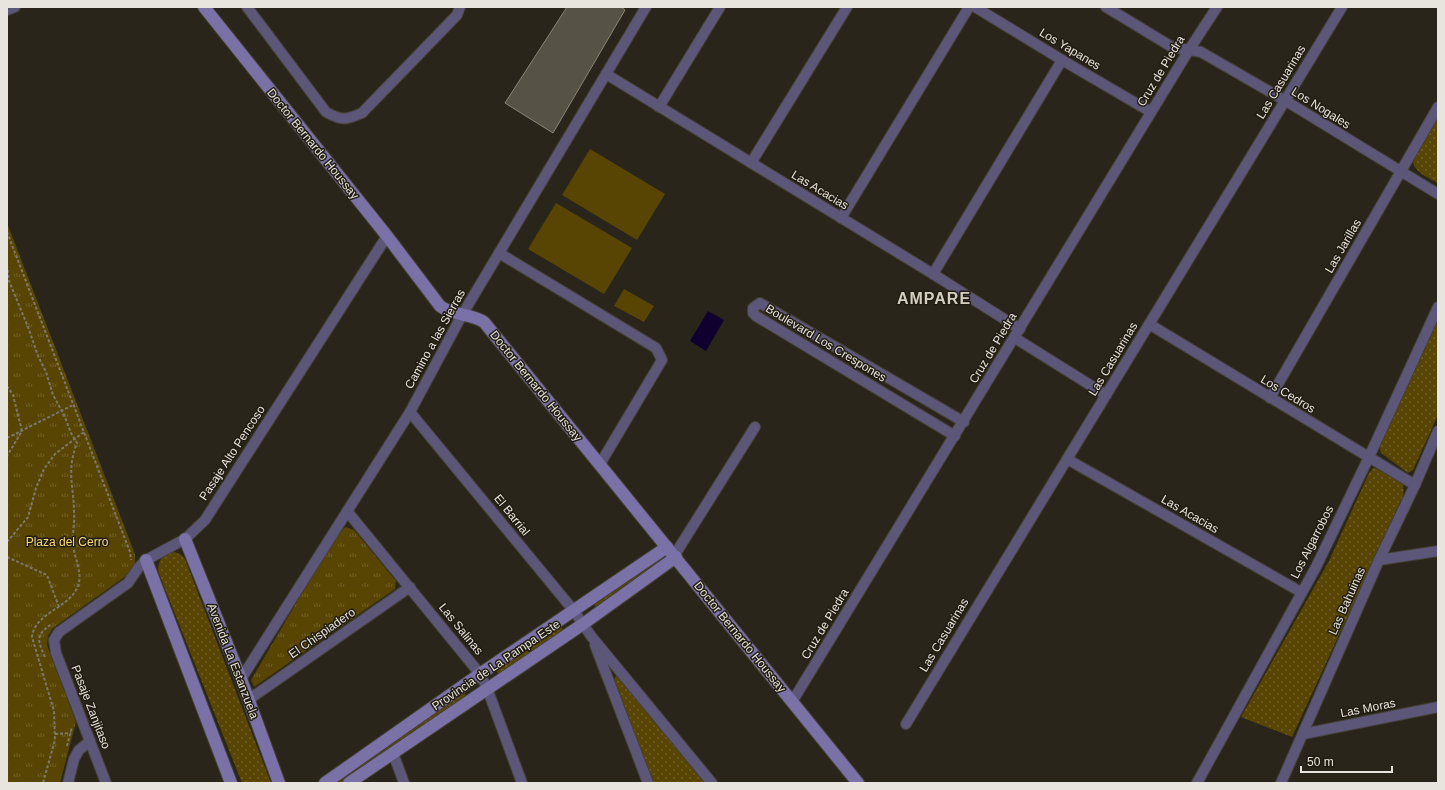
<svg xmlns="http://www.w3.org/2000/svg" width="1445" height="790" font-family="Arial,sans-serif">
  <defs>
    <pattern id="grass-dots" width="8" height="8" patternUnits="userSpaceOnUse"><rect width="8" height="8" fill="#584503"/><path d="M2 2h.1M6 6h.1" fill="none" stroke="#706027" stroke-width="1.8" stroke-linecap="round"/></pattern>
    <pattern id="park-tufts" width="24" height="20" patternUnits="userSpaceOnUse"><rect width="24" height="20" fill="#584503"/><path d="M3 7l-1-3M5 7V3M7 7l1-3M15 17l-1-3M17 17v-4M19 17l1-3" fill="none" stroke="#706027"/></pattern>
  </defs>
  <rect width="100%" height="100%" fill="#29251a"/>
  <g fill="url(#grass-dots)">
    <path d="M1438,117v66c-9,-5 -25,-11 -25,-23z"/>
    <path d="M1438,313v102l-25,55 -5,3 -27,-20 -2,-7z"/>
    <path d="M1373,468c8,0 24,9 29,15 2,4 2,8 1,13l-111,241 -51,-20 88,-156 40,-88z"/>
    <path d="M174,552l6,2 5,5 86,224h-29l-84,-212c1,-12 4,-17 16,-19z"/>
    <path d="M656,561l3,3 -63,44 -2,-4z"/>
    <path d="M561,627l2,3 -64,44 -3,-3z"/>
    <path d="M616,676h4l86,107h-53l-39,-103z"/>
    <path d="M464,692l2,4 -126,87h-7z"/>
  </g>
  <g fill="url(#park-tufts)">
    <path d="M7,223l128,331v11l-5,8 -77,55 -5,8 -1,9 29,77 -16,61h-53z"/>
    <path d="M346,527l8,3 42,51 -1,8 -141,98 -3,-7 87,-148z"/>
  </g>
  <g fill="#584503">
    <path d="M590,149l75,45 -28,46 -75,-45z"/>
    <path d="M556,203l76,45 -28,46 -76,-45z"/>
    <path d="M624,289l30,17 -10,16 -30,-16z"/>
  </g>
  <path fill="#10002f" d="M708,311l16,9 -18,31 -16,-10z"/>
  <path fill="#575246" stroke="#8a8577" d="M567,7h54l4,3 -72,123 -48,-30z"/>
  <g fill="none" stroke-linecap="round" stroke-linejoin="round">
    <g stroke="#444035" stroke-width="12">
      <g id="street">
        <path d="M247,7l79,105c16,9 20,8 36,1l95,-98 3,-8"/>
        <path d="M975,7l87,53 89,52"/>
        <path d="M1106,7l66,40 29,5 85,49 152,93"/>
        <path d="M7,10l8,-3"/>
        <path d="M606,74l327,200 87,55"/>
        <path d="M659,107l61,-100"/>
        <path d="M751,163l96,-156"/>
        <path d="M841,218l128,-211"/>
        <path d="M499,253l157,95 6,12 -62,104"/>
        <path d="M933,274l129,-214"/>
        <path d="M1149,324l266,161"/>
        <path d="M1015,338l91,57"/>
        <path d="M1270,398l168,-291"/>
        <path d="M410,412l164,199 17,25 121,147"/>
        <path d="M955,436l-199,-120 -3,-3v-5l7,-5 204,119"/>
        <path d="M1067,459l234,133"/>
        <path d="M347,511l133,163 7,14 35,95"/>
        <path d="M674,556l81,-129"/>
        <path d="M1379,560l59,-9"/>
        <path d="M595,645l53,138"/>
        <path d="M241,679l169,-267 52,-97 184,-308"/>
        <path d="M248,700l162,-113"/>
        <path d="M792,702l397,-652 28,-43"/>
        <path d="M906,724l436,-717"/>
        <path d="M1303,734l135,-27"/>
        <path d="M393,753l11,30"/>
        <path d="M68,783l6,-24 5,-9 11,-9"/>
        <path d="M106,783l-50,-130 -2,-13 5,-8 69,-49 11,-16 7,-7 39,-21 20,-19 182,-284"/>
        <path d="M1197,783l119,-216 53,-110 69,-150"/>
        <path d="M1281,783l98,-223 36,-75 23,-54"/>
      </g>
    </g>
    <g stroke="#444035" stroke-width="14">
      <g id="secondary">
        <path d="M204,7l183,229 53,70c13,10 30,7 44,16l374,461"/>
        <path d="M185,539l56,140 38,104"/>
        <path d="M146,560l85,223"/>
        <path d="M325,783l155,-109 187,-127"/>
        <path d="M349,783l234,-159 93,-67"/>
      </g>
    </g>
    <g stroke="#7c786f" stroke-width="2" stroke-dasharray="3 2" stroke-linecap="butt">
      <path d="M7,232l123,320 1,8"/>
      <path d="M7,265l2,16 19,46 10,29 8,16 7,23 11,20 7,18 6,10c-11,28 -3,43 -3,70 1,10 -2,21 -1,31 1,14 10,28 5,42 -9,23 -43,26 -46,51l22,74 1,29 -12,43"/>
      <path d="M7,386l6,9 9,36 -15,25"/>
      <path d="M7,438l66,-33"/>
      <path d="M7,542l21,-25 8,-29 8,-19 11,-15 29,-22"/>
      <path d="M7,557l40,18 12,32"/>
      <path d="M45,657c-7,-16 -10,-21 5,-32"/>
      <path d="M55,734l16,-1"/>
      <path d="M67,746l5,-19"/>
    </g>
    <use href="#street" stroke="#5c5678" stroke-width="10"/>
    <use href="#secondary" stroke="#7a71a6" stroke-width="12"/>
  </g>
  <g text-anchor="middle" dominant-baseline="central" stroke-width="3" stroke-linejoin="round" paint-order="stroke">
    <g font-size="12" fill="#e8e5de" stroke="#201c11">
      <text transform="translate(1070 49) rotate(31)">Los Yapanes</text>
      <text transform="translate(1161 71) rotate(-59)">Cruz de Piedra</text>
      <text transform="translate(1281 82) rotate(-59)">Las Casuarinas</text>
      <text transform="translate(1321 108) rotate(32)">Los Nogales</text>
      <text transform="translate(313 144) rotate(51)">Doctor Bernardo Houssay</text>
      <text transform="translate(820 190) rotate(31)">Las Acacias</text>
      <text transform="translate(1343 246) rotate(-60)">Las Jarillas</text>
      <text transform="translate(435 339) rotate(-61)">Camino a las Sierras</text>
      <text transform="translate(826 343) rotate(31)">Boulevard Los Crespones</text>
      <text transform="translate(993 348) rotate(-59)">Cruz de Piedra</text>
      <text transform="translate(1113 359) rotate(-59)">Las Casuarinas</text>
      <text transform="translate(536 386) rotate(51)">Doctor Bernardo Houssay</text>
      <text transform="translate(1288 394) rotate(31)">Los Cedros</text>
      <text transform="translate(232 453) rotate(-57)">Pasaje Alto Pencoso</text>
      <text transform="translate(1190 514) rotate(30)">Las Acacias</text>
      <text transform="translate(512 515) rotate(51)">El Barrial</text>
      <text transform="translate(1312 542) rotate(-63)">Los Algarrobos</text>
      <text transform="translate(1347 601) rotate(-66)">Las Bahuinas</text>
      <text transform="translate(825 624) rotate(-59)">Cruz de Piedra</text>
      <text transform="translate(461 629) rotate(51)">Las Salinas</text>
      <text transform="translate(322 633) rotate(-35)">El Chispiadero</text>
      <text transform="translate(944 635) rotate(-59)">Las Casuarinas</text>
      <text transform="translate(740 637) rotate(51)">Doctor Bernardo Houssay</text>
      <text transform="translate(233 661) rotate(69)">Avenida La Estanzuela</text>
      <text transform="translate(496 665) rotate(-34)">Provincia de La Pampa Este</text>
      <text transform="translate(91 707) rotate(69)">Pasaje Zanjitaso</text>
      <text transform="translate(1368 708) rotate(-11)">Las Moras</text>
    </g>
    <g font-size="12" fill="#fedc7e" stroke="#201c11">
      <text x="67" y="542">Plaza del Cerro</text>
    </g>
    <g font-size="16" font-weight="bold" letter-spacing="1" fill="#d4cfc0" stroke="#201c11">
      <text x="934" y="298">AMPARE</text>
    </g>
  </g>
  <rect width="1445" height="790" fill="none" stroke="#e8e5de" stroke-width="16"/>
  <path d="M1301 766v6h91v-6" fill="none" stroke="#e8e5de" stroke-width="2"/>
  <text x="1307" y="766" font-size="12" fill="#e8e5de" stroke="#201c11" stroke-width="3" paint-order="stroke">50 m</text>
</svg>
